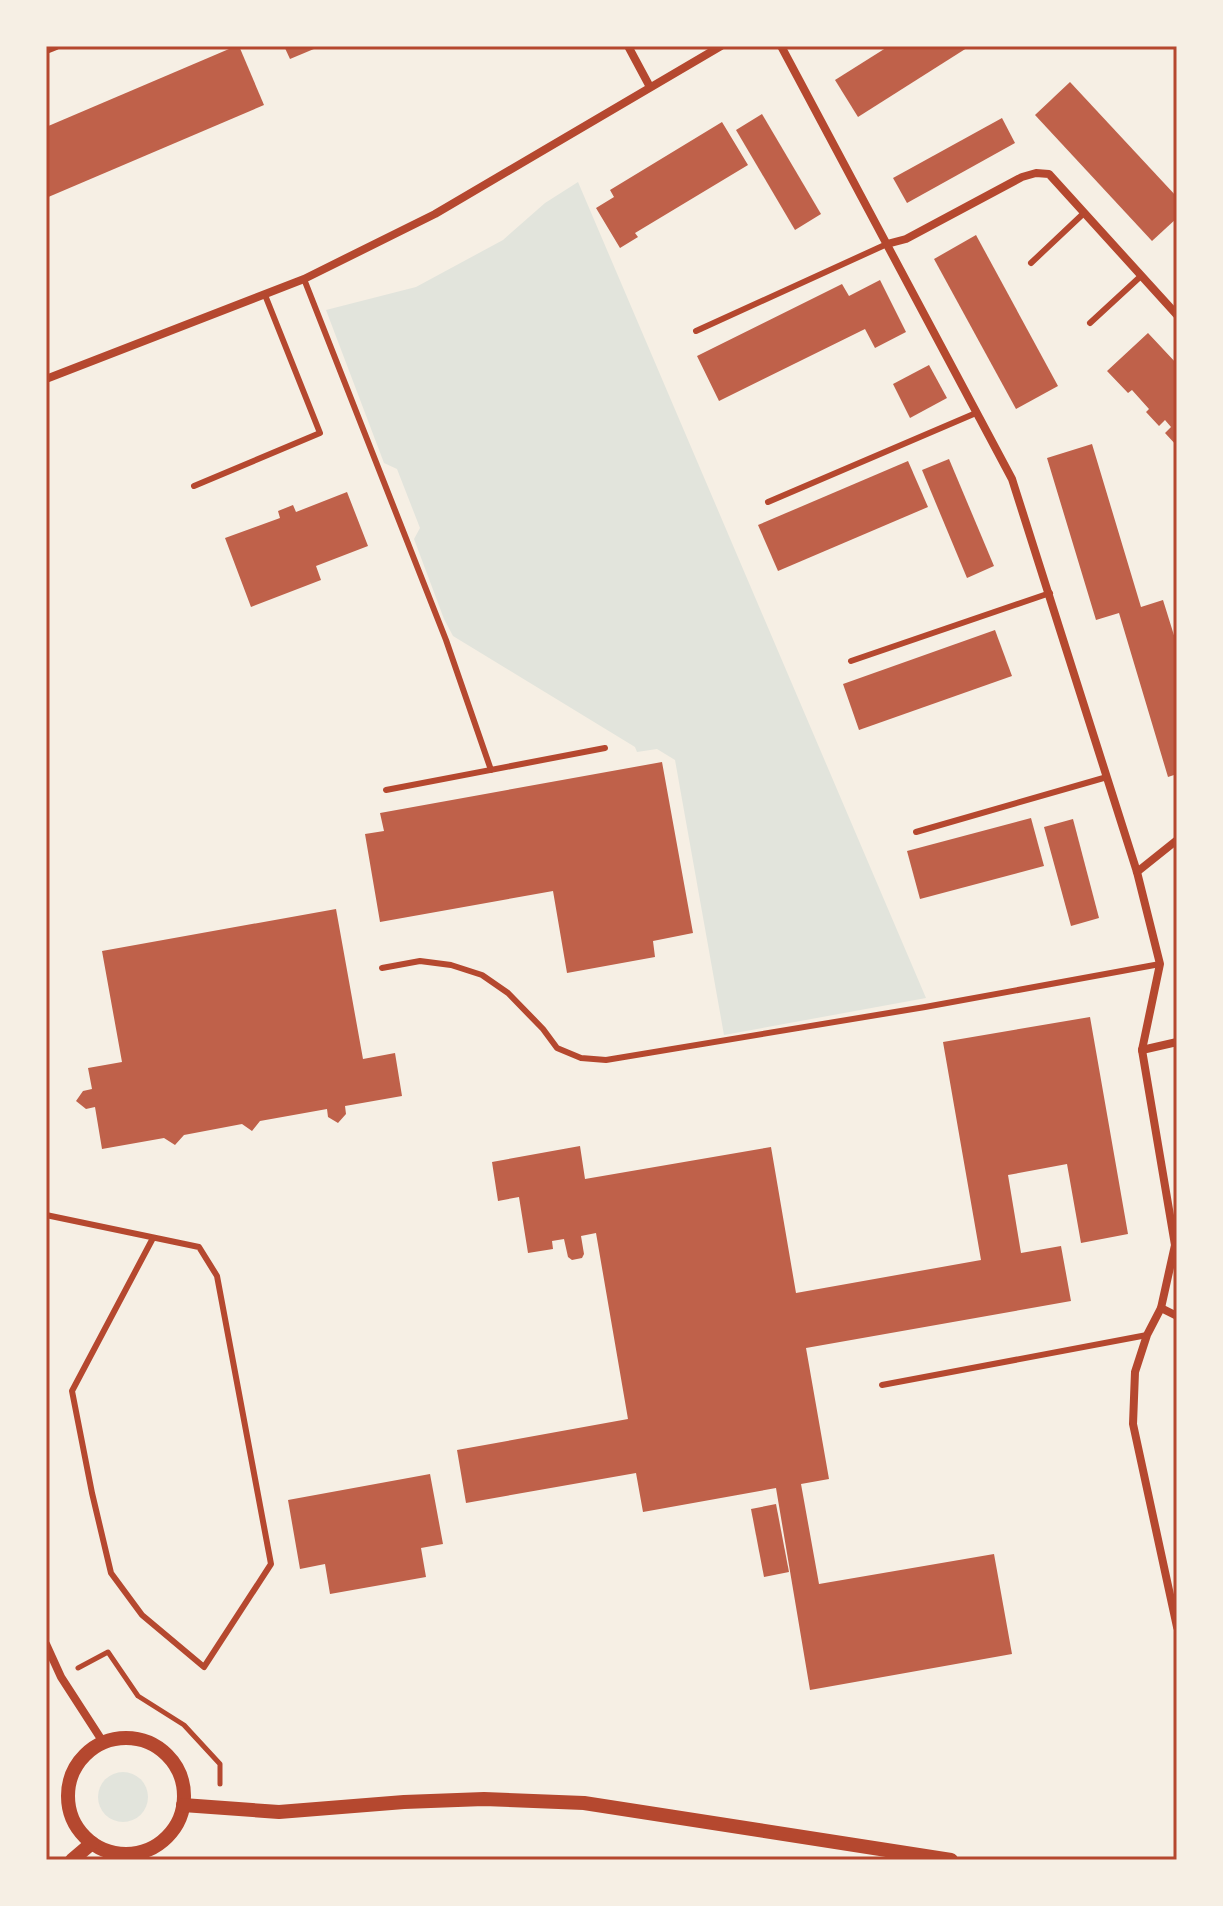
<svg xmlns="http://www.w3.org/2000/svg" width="1223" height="1906" font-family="'Sofia Sans Condensed',sans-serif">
  <rect width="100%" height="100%" fill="#f6efe4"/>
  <g fill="#e2e4dc">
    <path d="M578,182l348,816 -202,37 -49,-275 -18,-11 -20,3 -2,-5 -182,-111 -9,-17 -30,-80 6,-11 -23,-59 -13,-6 -58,-153 90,-23 87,-47 42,-37z"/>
    <circle cx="123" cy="1797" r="25"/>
  </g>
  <g fill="#bf614a">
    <path d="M236,46h3l25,59 -218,93v-71z"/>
    <path d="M284,46h37l-31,13z"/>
    <path d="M889,46h81l-112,71 -23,-37z"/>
    <path d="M1070,82l107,115v21l-25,23 -117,-126z"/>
    <path d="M762,114l59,100 -26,16 -59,-100z"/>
    <path d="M1002,118l13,25 -108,60 -14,-25z"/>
    <path d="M722,122l26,43 -113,68 3,4 -18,11 -24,-40 18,-11 -4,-7z"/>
    <path d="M976,235l82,151 -42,23 -82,-150z"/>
    <path d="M880,280l26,52 -31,16 -10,-19 -146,72 -22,-45 145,-72 7,12z"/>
    <path d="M1148,333l29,31v82l-12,-13 6,-6 -6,-7 -6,6 -13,-14 3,-3 -17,-19 -4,3 -21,-22z"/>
    <path d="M929,365l18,33 -37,20 -17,-34z"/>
    <path d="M1092,444l49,163 22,-7 14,45v129l-9,3 -49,-164 -23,7 -49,-162z"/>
    <path d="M949,459l45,107 -27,12 -45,-108z"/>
    <path d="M908,461l20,46 -150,64 -20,-46z"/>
    <path d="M347,492l21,54 -52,20 5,14 -70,27 -26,-69 55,-20 -2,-7 15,-6 3,7z"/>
    <path d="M995,630l17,46 -153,54 -16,-46z"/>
    <path d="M662,762l31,171 -40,8 2,16 -88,16 -14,-82 -173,31 -15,-88 19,-3 -4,-18z"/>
    <path d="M1031,818l13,48 -124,33 -13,-48z"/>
    <path d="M1073,819l26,99 -28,8 -27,-99z"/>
    <path d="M336,909l27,150 32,-6 7,43 -57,10 1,8 -8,9 -10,-6 -1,-8 -67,12 -8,10 -10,-7 -58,11 -9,10 -11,-7 -62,11 -7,-42 -9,2 -10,-8 7,-10 9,-2 -4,-21 34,-6 -20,-111z"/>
    <path d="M1090,1017l38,217 -47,9 -14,-79 -59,11 13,78 40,-7 10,55 -265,47 23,131 -28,5 18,100 175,-30 18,100 -202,36 -34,-202 -133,24 -7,-39 -170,30 -9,-53 171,-31 -32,-186 -15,3 3,18 -2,4 -10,2 -4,-3 -4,-18 -12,2 1,8 -25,4 -9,-56 -21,4 -6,-39 88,-16 5,33 186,-32 25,146 185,-33 -38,-218z"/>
    <path d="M430,1474l13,70 -22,4 5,29 -96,17 -5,-30 -25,5 -12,-69z"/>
    <path d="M776,1504l13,68 -25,5 -13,-68z"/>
  </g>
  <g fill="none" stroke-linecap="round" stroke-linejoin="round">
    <path stroke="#b5482f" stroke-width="5" d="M78,1668l30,-16 30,44 46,29 36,39v20"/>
    <g stroke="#b5482f" stroke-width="6">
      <path d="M1031,263l53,-50"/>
      <path d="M304,279l142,361 45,130"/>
      <path d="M1090,323l51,-47"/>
      <path d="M696,331l191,-87"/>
      <path d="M194,486l126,-53 -55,-138"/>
      <path d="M768,502l208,-89"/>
      <path d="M851,661l199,-68"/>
      <path d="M386,790l219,-42"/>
      <path d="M916,832l191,-55"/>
      <path d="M382,968l38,-7 31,4 31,10 26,18 35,36 14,19 24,10 25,2 319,-53 235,-43"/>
      <path d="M46,1215l153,32 18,29 54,288 -67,103 -62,-52 -31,-42 -19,-80 -20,-102 81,-153"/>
      <path d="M882,1385l265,-50"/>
      <path d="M134,1853l4,7"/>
    </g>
    <g stroke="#b5482f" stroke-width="8">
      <path d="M628,46l22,41"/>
      <path d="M781,46l231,433 125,393 23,92 -18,86 33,195 -14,63 -14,27 -12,37 -2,52 44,203"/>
      <path d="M46,50l10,-4"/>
      <path d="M887,244l19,-5 116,-62 14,-4 13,1 128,141"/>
      <path d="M46,379l258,-100 131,-65 286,-168"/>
      <path d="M1137,872l40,-32"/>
      <path d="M1142,1050l35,-8"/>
      <path d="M1161,1308l16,8"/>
      <path d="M46,1644l15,33 42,65"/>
    </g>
    <g stroke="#b5482f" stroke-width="14">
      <circle cx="126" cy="1796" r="58"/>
      <path d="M183,1805l96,7 125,-10 80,-3 100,4 367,57"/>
      <path d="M72,1860l20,-17"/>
    </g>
  </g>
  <rect width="1223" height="1906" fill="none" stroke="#f6efe4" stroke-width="96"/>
  <rect x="48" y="48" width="1127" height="1810" fill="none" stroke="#b5482f" stroke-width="3"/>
</svg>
